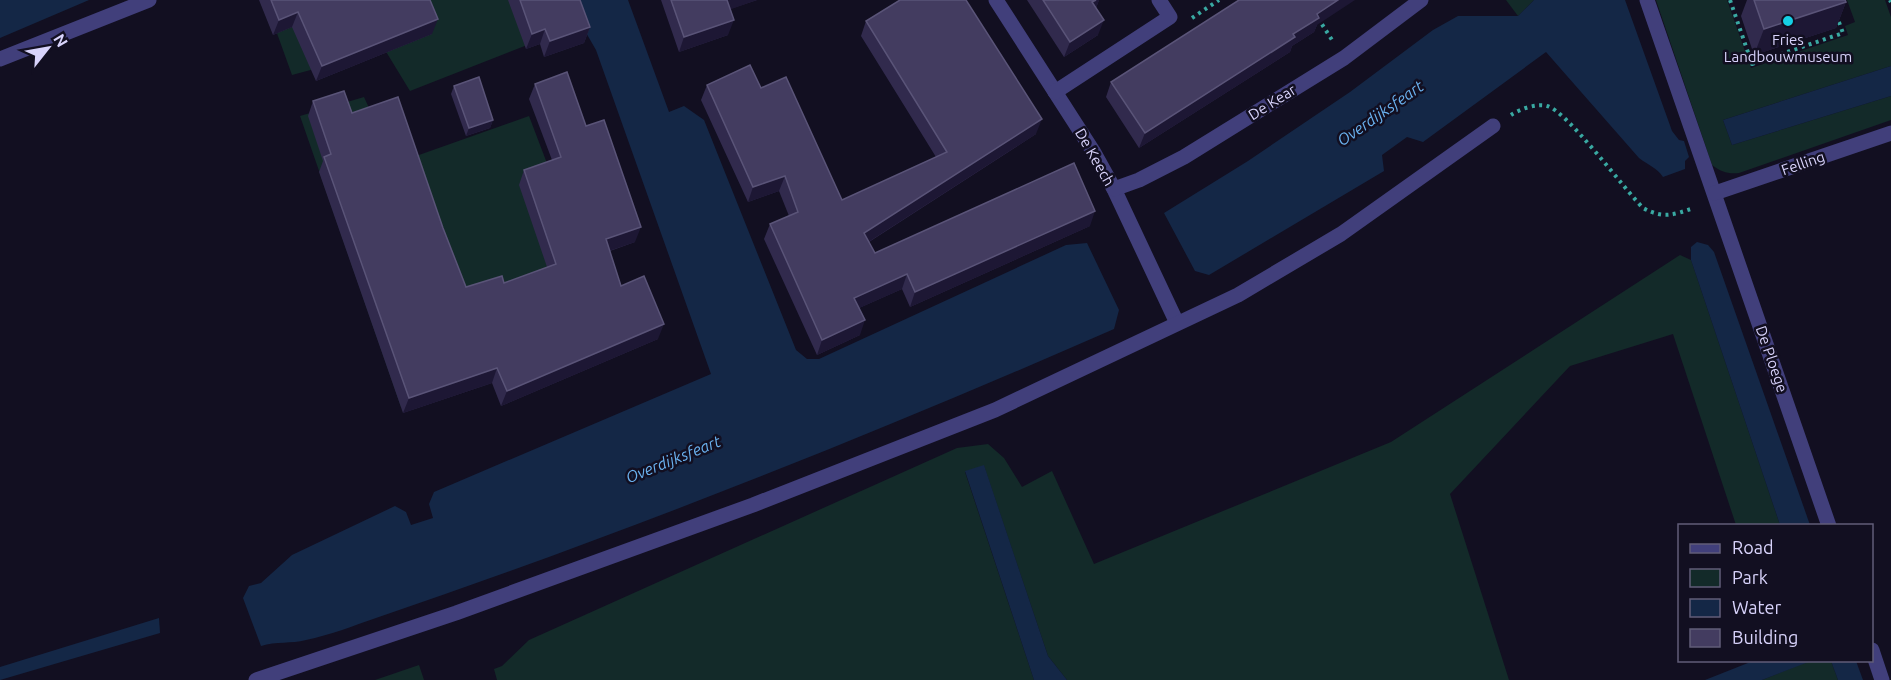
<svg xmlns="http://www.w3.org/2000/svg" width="1891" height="680" font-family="Ubuntu,sans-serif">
  <rect width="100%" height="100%" fill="#120f21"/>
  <g fill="#132a29">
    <path d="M265,0h307l9,24 -171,67 -25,-41 -93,25z"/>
    <path d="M1506,0h28l-16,16z"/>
    <path d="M1656,0h71l24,68 97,-33 -3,-9 10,-4 -8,-22h38l6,17v49l-168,54 9,25 159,-49v24l-152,53c-11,1 -18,-1 -27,-8z"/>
    <path d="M364,97l27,59 11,5 127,-45 86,226 -120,28 -94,37 -101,-291z"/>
    <path d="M1680,255l11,5 89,265h-44l-63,-191 -103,32 -120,128 59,186h-442l-19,-24 -64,-190 -19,6 69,208h-537l-3,-11 8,-3 27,-26 428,-192 31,-4 16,14 18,29 30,-16 42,93 297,-122z"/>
    <path d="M1811,660l20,1 7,19h-76z"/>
    <path d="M419,665l5,15h-49z"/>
  </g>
  <g fill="#142746">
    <path d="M0,0h89l-89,38z"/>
    <path d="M572,0h56l41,112 15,-6 20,14 92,230 11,9h12l247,-114 21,-2 32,67 -5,19c-242,106 -488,204 -738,289 -23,8 -46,17 -70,22 -15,4 -30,1 -45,6l-18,-48 6,-12 12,-3 31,-28 103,-49 11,6 5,13 22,-7 -4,-14 5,-12 277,-118 -115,-324 -15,-26z"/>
    <path d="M1534,0h91l47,131 7,9 5,1 5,16 -4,4v8l-22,8c-7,-10 -15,-12 -24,-19l-93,-106 -123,90 -16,-5 -25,18 2,16 -175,104 -14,-4 -31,-58 84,-52 102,-69 83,-62 25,-14h60z"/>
    <path d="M1891,66v30l-159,49 -9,-25z"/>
    <path d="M1697,242l11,3 6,7 96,273h-30l-89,-265v-13z"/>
    <path d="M984,465l64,191 19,24h-33l-69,-209z"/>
    <path d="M159,618l1,15 -160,47v-13z"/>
    <path d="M1753,661v-1l58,1 -49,19h-57z"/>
    <path d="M1831,661h25l7,19h-25z"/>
  </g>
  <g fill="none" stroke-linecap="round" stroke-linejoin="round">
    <g stroke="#39a9a2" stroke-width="4" stroke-dasharray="3 4.5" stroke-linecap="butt">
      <path d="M1730,0l22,64 91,-31 -6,-16"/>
      <path d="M1890,0l1,2"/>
      <path d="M1192,18l27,-18"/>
      <path d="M1318,18l14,22"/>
      <path d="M1511,115c9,-6 26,-12 36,-9 19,4 78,84 96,102 21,11 29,7 51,0"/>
    </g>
    <g stroke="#413f7b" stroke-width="15">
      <path d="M996,0l97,151 21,38 63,134"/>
      <path d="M1647,0l182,526"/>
      <path d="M0,59l149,-59"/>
      <path d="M1055,92l115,-75 -11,-17"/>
      <path d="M1114,189l25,-9 45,-23 160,-99 77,-58"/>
      <path d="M1715,193l176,-60"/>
      <path d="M1872,650l10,30"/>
      <path d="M256,680l200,-67 297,-108 242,-95 243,-115 103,-61 152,-108"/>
    </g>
  </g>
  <g fill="#312a4d">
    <path d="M259,0h171l2,34 -116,47 -24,-54 -19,8z"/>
    <path d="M508,0h72l10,27 -6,16 -40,14 -4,-13 -14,5z"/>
    <path d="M661,0h96l-27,9 -2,26 -49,17z"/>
    <path d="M1027,0h72l-3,8 2,27 -34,22z"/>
    <path d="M1747,0h98l1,2 -10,26 -82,27 -13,-39z"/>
    <path d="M866,21l170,113 -167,108 6,11 215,-27 -180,81 -8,-18 -43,19 1,27 -43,20 -53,-116 6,-15 19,-8 -10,-25 -31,11 -47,-102 6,-15 54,3 81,112 94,-43 -75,-121z"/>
    <path d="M1317,25l-3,7 -22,14 -2,6 -151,96 -33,-51 5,-15z"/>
    <path d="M535,84l51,42 49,116 -25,9 11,35 37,53 -157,67 -9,-23 -89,30 -84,-241 4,-11 -15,-45 5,-15 39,12 91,115 23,59 38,-4 43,-16 -28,-82 5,-15 28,-10 -23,-61z"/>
    <path d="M454,86l39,34 -3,8 -24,8 -15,-42z"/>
  </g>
  <g fill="#1d1734">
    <path d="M725,0h32l-37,13z"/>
    <path d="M1096,0h3l-5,13 -2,-11z"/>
    <path d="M1338,0h17l-38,25 -3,7 -22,14 -2,6 -151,96 6,-15 148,-99 24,-20z"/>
    <path d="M1846,2l-10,26 -82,27 10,-26z"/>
    <path d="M298,12l-6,15 -19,8 6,-15z"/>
    <path d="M438,19l-6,15 -116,47 6,-15z"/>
    <path d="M734,20l-6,15 -49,17 5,-15z"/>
    <path d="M1104,20l-6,15 -34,22 6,-15z"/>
    <path d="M590,27l-6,16 -40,14 6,-16z"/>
    <path d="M545,29l-5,15 -14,5 6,-15z"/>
    <path d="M1042,119l-6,15 -177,114 5,-15z"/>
    <path d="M493,120l-3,8 -24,8 3,-8z"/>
    <path d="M785,176l-6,15 -31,11 5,-15z"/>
    <path d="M1095,211l-5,15 -180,81 5,-15z"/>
    <path d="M641,227l-6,15 -35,12 6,-15z"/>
    <path d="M907,274l-5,15 -54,24 6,-15z"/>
    <path d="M865,320l-5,15 -43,20 5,-15z"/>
    <path d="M664,324l-6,15 -157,67 6,-15z"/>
    <path d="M497,368l-5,15 -89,30 6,-15z"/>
  </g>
  <g fill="#433c60" stroke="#5a5478" stroke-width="1.5">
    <path d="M271,0h159l8,19 -116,47 -24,-54 -19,8z"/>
    <path d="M520,0h60l10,27 -40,14 -5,-12 -13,5z"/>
    <path d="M671,0h56l7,20 -50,17z"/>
    <path d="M900,0h66l76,119 -178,114 11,20 199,-90 21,48 -180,81 -8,-18 -53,24 11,22 -43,20 -52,-116 28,-12 -13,-36 -32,11 -46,-102 43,-20 11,23 25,-11 56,123 105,-48 -81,-131z"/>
    <path d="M1043,0h53l-4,2 12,18 -34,22z"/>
    <path d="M1239,0h99l-21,14 2,4 -26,16 2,3 -150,96 -34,-51z"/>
    <path d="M1754,0h91l1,2 -82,27z"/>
    <path d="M567,72l19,54 18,-6 37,107 -35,12 15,47 23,-10 20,48 -157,67 -10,-23 -88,30 -85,-241 7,-3 -18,-53 31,-10 8,22 46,-16 45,131 23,59 36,-11 2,7 52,-19 -32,-94 37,-13 -26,-73z"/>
    <path d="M479,77l14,43 -24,8 -15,-42z"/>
  </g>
  <circle fill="#15d0e5" stroke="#120f21" stroke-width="2" cx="1788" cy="21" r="6"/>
  <g text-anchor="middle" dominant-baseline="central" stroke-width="5" stroke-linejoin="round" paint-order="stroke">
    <g font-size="15" fill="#d8d3fb" stroke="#120f21">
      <text x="1788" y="39">Fries<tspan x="1788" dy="17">Landbouwmuseum</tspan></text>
    </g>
    <g font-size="15" fill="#d8d3fb" stroke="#120f21">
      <text transform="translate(1272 102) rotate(-32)">De Kear</text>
      <text transform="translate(1095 157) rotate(60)">De Keech</text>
      <text transform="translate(1803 163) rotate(-19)">Felling</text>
      <text transform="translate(1772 359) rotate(71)">De Ploege</text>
    </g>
    <g font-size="16" font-style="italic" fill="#6bb3f1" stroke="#120f21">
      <text transform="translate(1380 113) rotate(-35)">Overdijksfeart</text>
      <text transform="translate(673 459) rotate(-22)">Overdijksfeart</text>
    </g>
  </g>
  <rect x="1678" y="524" width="195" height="138" fill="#120f21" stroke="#615d78" stroke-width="1.5"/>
  <rect x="1690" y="544" width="30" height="9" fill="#413f7b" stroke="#615d78" stroke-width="1.5"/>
  <text x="1732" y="554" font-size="18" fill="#d8d3fb">Road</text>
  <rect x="1690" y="569" width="30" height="18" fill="#132a29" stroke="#615d78" stroke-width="1.5"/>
  <text x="1732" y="584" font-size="18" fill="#d8d3fb">Park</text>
  <rect x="1690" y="599" width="30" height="18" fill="#142746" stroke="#615d78" stroke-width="1.5"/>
  <text x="1732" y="614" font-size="18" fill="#d8d3fb">Water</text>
  <rect x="1690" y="629" width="30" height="18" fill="#433c60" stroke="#615d78" stroke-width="1.5"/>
  <text x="1732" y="644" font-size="18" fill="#d8d3fb">Building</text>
  <g transform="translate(48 48) rotate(59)" stroke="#120f21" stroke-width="4.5" paint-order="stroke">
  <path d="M0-4.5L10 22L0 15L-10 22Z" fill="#d8d3fb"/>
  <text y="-9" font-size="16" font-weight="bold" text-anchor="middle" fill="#d8d3fb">N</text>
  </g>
</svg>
